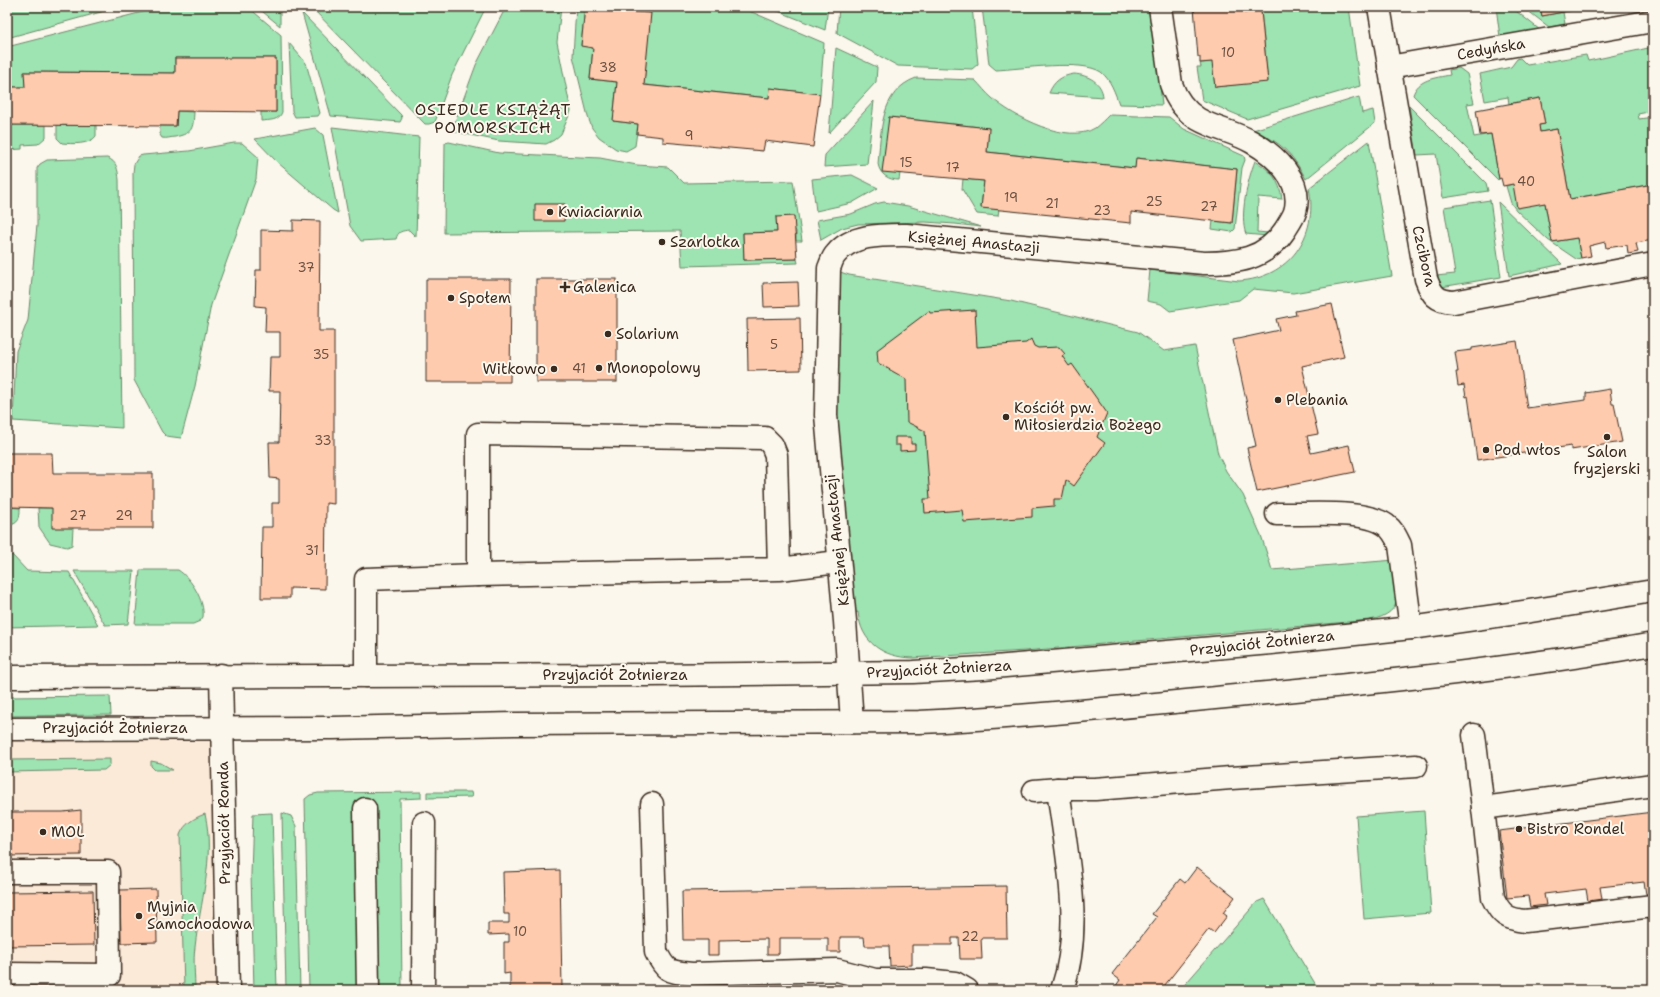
<svg xmlns="http://www.w3.org/2000/svg" width="1660" height="997" font-family="'Shantell Sans',sans-serif">
  <rect width="100%" height="100%" fill="#fbf7ec"/>
  <filter id="ink" filterUnits="userSpaceOnUse"><feTurbulence type="fractalNoise" baseFrequency=".025" numOctaves="2"/><feDisplacementMap in="SourceGraphic" scale="8" xChannelSelector="R" yChannelSelector="G"/><feConvolveMatrix kernelMatrix="1 2 1 2 8 2 1 2 1" color-interpolation-filters="sRGB"/></filter>
  <g filter="url(#ink)">
    <path fill="#fcead9" d="M213,735l6,255h-212v-252z"/>
    <g fill="#9de4b2" stroke="#6c8768">
      <path d="M64,7h55l-112,31v-30h57z"/>
      <path d="M162,7h86l33,28 1,77c-3,9 -12,8 -21,9v-9h15v-54h-101v15l-150,-1v15h-18v-40z"/>
      <path d="M257,7h23v19z"/>
      <path d="M311,7h175l-34,68 -17,47 -6,2h-4z"/>
      <path d="M506,7h55l-4,35 14,69 -10,23 -7,6 -8,4 -47,-3 -43,-9 -3,-5 23,-62z"/>
      <path d="M576,7h9l-4,38 12,3 -3,31 27,3 -4,39 25,3 -3,22 -9,5 -10,-2 -17,-12 -7,-9 -4,-11 -15,-61z"/>
      <path d="M634,7h106l84,36 -4,51 -50,-6 -1,10 -125,-13 6,-72 -16,-1z"/>
      <path d="M768,7h60l-3,23z"/>
      <path d="M839,7h133l6,57 -6,5 -74,-3 -61,-33z"/>
      <path d="M982,7h166l5,9 9,89 -43,-1c-4,-11 -8,-24 -18,-32 -19,-13 -81,-3 -105,-2l-7,-6z"/>
      <path d="M1243,7h106l11,79 -113,33 -45,-19 -5,-33h4l-1,-4 12,-1 3,25 53,-6 -7,-70 -17,2z"/>
      <path d="M1496,7h15l29,23 -40,7z"/>
      <path d="M1523,7h17l2,9 21,-4 2,12 -16,3z"/>
      <path d="M302,13l99,102 1,3 -2,4 -69,-6z"/>
      <path d="M289,43l17,20 14,50 -2,3 -23,1 -3,-6z"/>
      <path d="M1653,47v64l-15,3 1,5 14,-2v67l-83,15 -13,-70 -17,3 -1,-7 6,-1 -5,-26 -31,6 -1,-7 -23,4 -5,-27 31,-7 6,-8 3,-1 7,7 59,-10 2,6z"/>
      <path d="M836,48l41,19 -1,15 -47,51z"/>
      <path d="M1459,68l8,6 7,29 -7,1 7,33 17,-3 8,45 -1,1 -85,-85c5,-16 22,-17 37,-20l-1,-5z"/>
      <path d="M1074,74c14,1 28,8 29,23l-54,-4c5,-12 12,-17 25,-19z"/>
      <path d="M916,78l59,2c6,6 11,13 17,18 21,19 76,47 103,30 5,-4 10,-9 14,-13l60,2 15,12 60,27 1,4 -3,8 -7,61 -3,3 -20,-3 1,-8 19,2 5,-54 -100,-11 -2,10 -148,-16 2,-24 -100,-11 11,56 -1,7c-10,0 -19,-5 -21,-16 3,-32 2,-73 38,-86z"/>
      <path d="M1359,97l3,16 11,-3 2,13 -69,56c-15,-27 -24,-36 -53,-49z"/>
      <path d="M874,101l-7,63 -43,3 1,-12z"/>
      <path d="M1409,106l77,77 2,8 -45,7 -7,-44 -19,1z"/>
      <path d="M177,111l17,1c-1,17 -1,21 -19,25 -4,0 -8,2 -13,1l-2,-3v-9h16z"/>
      <path d="M7,125h39v12l-8,7 -16,1v4l-15,1z"/>
      <path d="M57,125h39v11c-6,9 -24,8 -34,7l-5,-5z"/>
      <path d="M332,127l87,10 -3,100 -7,-7c-7,1 -11,1 -13,9l-35,2 -11,-15z"/>
      <path d="M315,128l8,7 15,78 -5,-3 -56,-48 -22,-23z"/>
      <path d="M1369,141l23,135 -99,17 -40,-4 -14,11 -69,11 -9,-7 -14,-3 3,-31 89,11c49,-3 80,-44 70,-93z"/>
      <path d="M449,142l50,11 101,5 37,7 31,2 16,16 109,-2 9,60h-6v-10l-20,-14 1,15 -34,1 1,27 53,-1 1,4 -116,3 -2,-35 -236,2 1,-90z"/>
      <path d="M234,143h8l16,14 -2,22 -45,126 -16,81 -14,52 -15,-2 -4,-4 -28,-52 -1,-207 1,-9 5,-8 4,-1 46,-4z"/>
      <path d="M107,158c10,3 11,12 12,22l3,248 -109,-7 3,-70 12,-31 9,-95v-57l3,-4 7,-4z"/>
      <path d="M1255,161c16,9 25,20 27,38l-24,-2 -1,35 11,1 -1,3 -21,-2c-7,-17 2,-56 9,-73z"/>
      <path d="M852,175l26,13 -26,15 -36,8 -4,-32z"/>
      <path d="M963,179l21,2 -3,26 18,2 -1,7 -21,-2 -15,-25z"/>
      <path d="M1513,184l32,19 7,39 25,-4 4,20 -5,1 -28,-19 -32,-30 -5,-7 -5,-17z"/>
      <path d="M1490,200l11,77 -60,10 -5,-11 19,-2 -11,-67z"/>
      <path d="M884,202l24,4 73,21 -26,-3 -30,-2 -67,2 -16,4 -21,12 -4,-20 34,-6 24,-10z"/>
      <path d="M1498,202l64,62 -53,12z"/>
      <path d="M829,268l20,7 162,26 127,31 26,19 31,-5 23,108 8,17 17,24 18,40 11,35 123,-10c3,29 12,53 -25,60l-345,31 -113,7c-29,-1 -51,-15 -54,-46l-13,3z"/>
      <path d="M7,507l13,1c0,10 -1,17 -13,17z"/>
      <path d="M38,508h14l21,20 -1,17 -5,2 -17,-4 -11,-16z"/>
      <path d="M12,555l15,16 42,1 29,53 -91,2v-68z"/>
      <path d="M140,570h38c13,8 27,31 25,47l-3,4 -7,3h-58z"/>
      <path d="M74,571h60l-6,53 -23,1z"/>
      <path d="M110,696l1,19 -104,1v-19z"/>
      <path d="M110,759v6l-6,5 -97,2v-12z"/>
      <path d="M151,761l10,2 12,7h-18l-4,-4z"/>
      <path d="M421,792v6l-21,1 2,191h-93l-4,-191 5,-4 8,-2z"/>
      <path d="M427,792h44l1,5 -45,1z"/>
      <path d="M1424,811l7,102 -67,6 -8,-103z"/>
      <path d="M272,813l5,177h-23l-3,-116 2,-60z"/>
      <path d="M282,813l9,3 5,10 4,164h-14z"/>
      <path d="M205,814c10,44 -5,89 -10,133 -2,14 0,29 0,43h-11l-4,-155c4,-11 14,-17 25,-21z"/>
      <path d="M1264,899l55,91h-139l77,-88z"/>
    </g>
    <g fill="#fecbae" stroke="#3b2a1e">
      <rect x="7" y="7" width="57" height="1"/>
      <path d="M585,7h49v5l17,1 -7,72 125,13 1,-10 50,6 -7,53 -48,-6 -2,10 -100,-9v-5l-26,-3 1,-10 -25,-3 4,-39 -27,-3 3,-31 -12,-2z"/>
      <path d="M1194,7h49l1,6 17,-2 7,71 -53,5 -3,-25 -12,1v-6h-2z"/>
      <path d="M1540,7h50l-48,9z"/>
      <path d="M175,58h101v54l-99,-1 -1,15 -169,-1v-38h18l-1,-15 151,1z"/>
      <path d="M1540,98l5,26 -6,1 1,7 17,-3 13,70 83,-15v56l-17,3 2,9 -10,2 -1,-9 -21,3 -1,-6 -16,4 2,10 -10,2 -4,-20 -25,4 -7,-39 -28,5 -4,-24 -10,2 -2,-8 -2,1 -8,-45 -11,1 -4,-25z"/>
      <path d="M889,117l100,11 -2,24 148,16 1,-10 101,11 -5,54 -101,-11v11l-150,-15 3,-27 -102,-9z"/>
      <path d="M535,204h30l-1,17h-29z"/>
      <path d="M794,216l3,43 -53,1 -1,-27 34,-1 -1,-15z"/>
      <path d="M293,220l27,1 -1,110h15v173l-8,-1 -1,86 -35,-1v10h-29l1,-71h10v-24h7v-24l-9,-1 -1,-36h10l1,-51h-11l1,-34h10v-25h-15l1,-25 -11,-1 1,-36h5v-40l32,1z"/>
      <path d="M426,279h85l-1,103h-84z"/>
      <rect x="536" y="279" width="81" height="103"/>
      <path d="M798,282l1,24 -35,1 -1,-24z"/>
      <path d="M1332,304l12,53 -42,9 16,68 -11,2 4,17 38,-8 6,27 -98,20 -10,-44 9,-2 -23,-106 46,-10 -3,-11 20,-4 -1,-4z"/>
      <path d="M975,310l2,37 49,-4 5,-4 3,7 4,2 21,-1 6,7 -3,2 7,10 3,-2 35,49 -10,24 8,6 -31,43 -8,-6 -4,19h-8v7l-22,2v9l-68,5 -2,-12 -37,3 -1,-14h6l-5,-68 -18,-9 -1,-43 -28,-16 -1,-13 52,-39 1,2z"/>
      <path d="M800,318l1,52 -53,1 -1,-52z"/>
      <path d="M1517,341l10,67 59,-8v-7l24,-4 2,15h2l8,38 -51,8v-4l-94,14 -9,-64 -2,1 -2,-12 -6,1 -2,-14h2l-3,-20 17,-2v-2z"/>
      <path d="M895,437h16v7h4v6l-15,1v-6h-5z"/>
      <path d="M7,453h45l1,20h100v55h-101v-20l-45,-1z"/>
      <path d="M81,810v45l-74,1v-44h56z"/>
      <path d="M1653,812v81l-7,1 -2,-12 -44,5 2,12 -14,2 -2,-12 -42,5 2,11 -16,2 -2,-11 -21,2 -8,-67z"/>
      <path d="M1197,867l38,30 -12,16 4,3 -13,17 -5,-4 -48,61h-48l7,-10 -8,-6 45,-57 -5,-3 28,-35 5,4z"/>
      <path d="M560,870l2,120h-52v-17l-6,1v-32h5v-8l-21,1v-12h21v-9h-5l-1,-42z"/>
      <path d="M1006,886l1,52h-26l1,21h-22l-1,-21h-7v7h-40v20l-22,1 -1,-20h-24l-1,-9h-24v15h-12v-14h-49v16h-12v-15l-48,1v15h-11v-15h-25l-1,-49z"/>
      <path d="M156,889l1,53 -36,1 -1,-53z"/>
      <path d="M93,891l1,54 -87,1v-54z"/>
    </g>
    <g fill="none" stroke-linecap="round" stroke-linejoin="round">
      <g stroke="#3b2a1e" stroke-width="25">
        <g id="minor">
          <path d="M1379,7l47,272c6,16 10,22 28,23l199,-38"/>
          <path d="M1389,67l264,-46"/>
          <path d="M1277,514c29,1 86,-5 109,11 7,5 10,12 14,20l11,83"/>
          <path d="M779,569l-3,-114 -4,-10 -7,-7 -287,-4v141l301,-6 60,-7"/>
          <path d="M221,675l7,315"/>
          <path d="M366,676v-97l112,-4"/>
          <path d="M7,677l642,-2 264,-3 70,-4 288,-25 140,-15 113,-16 129,-21"/>
          <path d="M852,722l-7,-101 -19,-206 3,-147c2,-4 3,-10 7,-14 16,-20 47,-19 70,-19l298,28c32,0 61,-3 81,-33 3,-5 8,-12 10,-18 9,-31 -20,-57 -43,-70 -17,-10 -37,-13 -54,-23 -13,-8 -22,-20 -27,-35l-11,-77"/>
          <path d="M7,729l326,-1 181,-4 405,-2c113,-5 225,-17 337,-28 133,-13 265,-26 397,-50"/>
          <path d="M1474,735l9,73 170,-23"/>
          <path d="M1058,789c8,66 26,137 4,201"/>
          <path d="M1034,791l24,-2h37l136,-11 185,-12"/>
          <path d="M652,804l4,148c10,20 12,19 35,22l146,-4 38,10h51l29,3 12,7"/>
          <path d="M1483,808l10,90c8,17 14,21 32,23l128,-15"/>
          <path d="M365,809l3,181"/>
          <path d="M7,872h101l1,103 -102,-1"/>
          <path d="M423,990l1,-167"/>
        </g>
      </g>
      <use href="#minor" stroke="#fbf7ec" stroke-width="22"/>
    </g>
  </g>
  <g fill="#3b2a1e" stroke="#fbf7ec" stroke-width="1.5">
    <circle cx="550" cy="212" r="4"/>
    <circle cx="662" cy="242" r="4"/>
    <path d="M563 281h4v4h4v4h-4v4h-4v-4h-4v-4h4z"/>
    <circle cx="451" cy="298" r="4"/>
    <circle cx="608" cy="334" r="4"/>
    <circle cx="599" cy="368" r="4"/>
    <circle cx="554" cy="369" r="4"/>
    <circle cx="1278" cy="400" r="4"/>
    <circle cx="1006" cy="417" r="4"/>
    <circle cx="1607" cy="437" r="4"/>
    <circle cx="1486" cy="450" r="4"/>
    <circle cx="1519" cy="829" r="4"/>
    <circle cx="43" cy="832" r="4"/>
    <circle cx="139" cy="916" r="4"/>
  </g>
  <g text-anchor="middle" dominant-baseline="central" stroke-width="4" stroke-linejoin="round" paint-order="stroke">
    <g font-size="13" fill="#6c5242">
      <text x="1228" y="52">10</text>
      <text x="608" y="67">38</text>
      <text x="689" y="135">9</text>
      <text x="906" y="162">15</text>
      <text x="953" y="167">17</text>
      <text x="1526" y="181">40</text>
      <text x="1011" y="197">19</text>
      <text x="1154" y="201">25</text>
      <text x="1052" y="203">21</text>
      <text x="1209" y="206">27</text>
      <text x="1102" y="210">23</text>
      <text x="306" y="267">37</text>
      <text x="774" y="344">5</text>
      <text x="321" y="354">35</text>
      <text x="579" y="368">41</text>
      <text x="323" y="440">33</text>
      <text x="78" y="515">27</text>
      <text x="124" y="515">29</text>
      <text x="312" y="550">31</text>
      <text x="520" y="931">10</text>
      <text x="970" y="936">22</text>
    </g>
    <g font-size="15" fill="#3b2a1e" stroke="#fbf7ec">
      <text transform="translate(1491 49) rotate(-10)">Cedyńska</text>
      <text transform="translate(974 242) rotate(5)">Księżnej Anastazji</text>
      <text transform="translate(1424 256) rotate(77)">Czcibora</text>
      <text transform="translate(837 540) rotate(-96)">Księżnej Anastazji</text>
      <text transform="translate(1262 643) rotate(-6)">Przyjaciół Żołnierza</text>
      <text transform="translate(939 669) rotate(-3)">Przyjaciół Żołnierza</text>
      <text x="615" y="675">Przyjaciół Żołnierza</text>
      <text x="115" y="728">Przyjaciół Żołnierza</text>
      <text transform="translate(224 823) rotate(-91)">Przyjaciół Ronda</text>
    </g>
    <g font-size="15" fill="#3b2a1e" stroke="#fbf7ec" text-anchor="start">
      <text x="558" y="212">Kwiaciarnia</text>
      <text x="670" y="242">Szarlotka</text>
      <text x="573" y="287">Galenica</text>
      <text x="459" y="298">Społem</text>
      <text x="616" y="334">Solarium</text>
      <text x="607" y="368">Monopolowy</text>
      <text x="546" y="369" text-anchor="end">Witkowo</text>
      <text x="1286" y="400">Plebania</text>
      <text x="1014" y="408">Kościół pw.<tspan x="1014" dy="17">Miłosierdzia Bożego</tspan></text>
      <text x="1494" y="450">Pod włos</text>
      <text x="1607" y="452" text-anchor="middle">Salon<tspan x="1607" dy="17">fryzjerski</tspan></text>
      <text x="1527" y="829">Bistro Rondel</text>
      <text x="51" y="832">MOL</text>
      <text x="147" y="907">Myjnia<tspan x="147" dy="17">Samochodowa</tspan></text>
    </g>
    <g font-size="16" letter-spacing="1" fill="#3b2a1e" stroke="#fbf7ec">
      <text x="493" y="109">OSIEDLE KSIĄŻĄT<tspan x="493" dy="18">POMORSKICH</tspan></text>
    </g>
  </g>
  <rect width="1660" height="997" fill="none" stroke="#fbf7ec" stroke-width="24"/>
  <rect x="12" y="12" width="1636" height="973" fill="none" stroke="#3b2a1e" stroke-width="1.5" filter="url(#ink)"/>
</svg>
